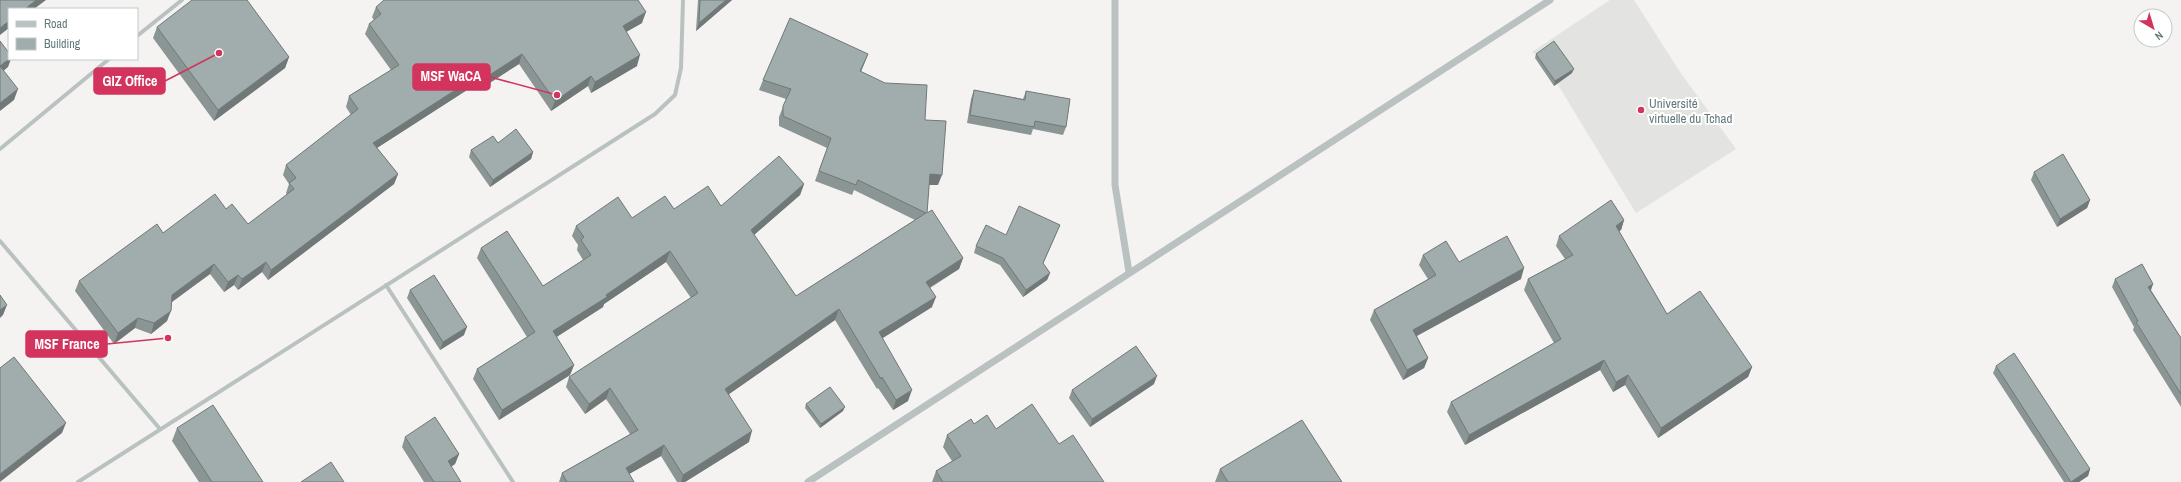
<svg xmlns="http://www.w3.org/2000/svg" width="2181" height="482" font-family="'Archivo Narrow',sans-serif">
  <rect width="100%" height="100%" fill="#f5f3f2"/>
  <path fill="#e3e3e2" d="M1610,0h24l46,72 56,77 -100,64 -95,-156 -9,-5z"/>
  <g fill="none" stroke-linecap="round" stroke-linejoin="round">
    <g stroke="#bac1c1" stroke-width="4">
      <path d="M137,36l45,-36"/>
      <path d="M0,149l109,-90"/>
      <path d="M0,241l160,188"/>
      <path d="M386,285l127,197"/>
      <path d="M78,482l577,-368 20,-19 6,-27 2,-68"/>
    </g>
    <g stroke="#bac1c1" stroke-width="7">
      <path d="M1115,0v185l14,87"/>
      <path d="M808,482l742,-482"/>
    </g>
  </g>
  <g fill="#8a9594">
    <path d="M698,0h34l-36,31z"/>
    <path d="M376,7l266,16 -16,9 11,34 -46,27 -3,-7 -37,25 -32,-47 -34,22 -4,-5 -104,67 21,26 -4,10 -126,96 -6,-8 -24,18 -4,-5 -10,7 -14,-18 -39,28 -4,19 -16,13 -16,-6 -21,16 -39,-53 4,-10 84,-48 63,-24 22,15 39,-29 -1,-2 3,-9 -6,-9 3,-10 65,-50 -5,-8 3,-11 42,-26 -26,-36 4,-10 5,-4 -2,-3z"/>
    <path d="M157,27l132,30 -4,11 -71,53 -61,-83z"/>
    <path d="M868,54l-7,18 64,48 13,65h-9l-2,28 36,45 -4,11 -29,19 2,19 -50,31 26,63 -15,9 -15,-22 -1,1 -42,-69 -106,74 20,48 -64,40h-8l-16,-26 -32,18 5,8h-75l3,-9 68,-39 -24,-35 -21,15 -19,-27 3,-10 122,-79 -25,-36 -62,42 -1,3 -47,30 18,28 -4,10 -71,45 -26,-41 4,-10 50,-32 -50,-79 4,-10 62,38 40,-26 -6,-10 1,-5 -6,-9 4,-10 56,-8 42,-9 47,-3 83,-22 -4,11 -46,40 42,61 119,-76 -61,-30 -2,5 -37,-14 12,-33 -48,-22v-9l7,-18 -27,-9 4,-10z"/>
    <path d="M1536,54l36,19 -18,13 -19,-28z"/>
    <path d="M974,90l49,9 3,-8 40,36 -3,8 -30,-6 -2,6 -64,-12 4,-24z"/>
    <path d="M471,150l62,2 -2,7 -41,28 -21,-30z"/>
    <path d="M2034,172l56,28 -3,8 -30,19 -26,-47z"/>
    <path d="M1624,220l-3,10 -2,1 48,83 85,53 -4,10 -90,61 -33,-53 -12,7 -13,-22 -135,75 -18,-33 4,-10 103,-59 -30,-53 4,-11 37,-20 -9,-13 3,-10z"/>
    <path d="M1057,232l-14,32 7,9 -3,7 -24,17 -23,-32 -26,-12 2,-7 30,-11z"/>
    <path d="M1423,255l36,7 62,17 -104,57 11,22 -4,10 -21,12 -33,-60 4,-10 54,-31 -9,-14z"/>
    <path d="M2115,279l38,5 -2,6 30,48v69l-48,-77 1,-3 -22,-40z"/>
    <path d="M410,290l54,45 -24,15 -33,-52z"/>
    <path d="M1996,366l94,103 -2,7 -9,6h-15l-71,-109z"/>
    <path d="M1154,384l-64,43 -21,-29 3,-8z"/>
    <path d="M806,404l37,7 -23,17 -15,-20z"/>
    <path d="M974,424l85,20 45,38h-172l4,-11 16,-10 -9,-14 4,-12z"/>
    <path d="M177,428l86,54h-64l-27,-41z"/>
    <path d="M405,437l54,17 -4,10 -4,3 10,15h-37l-22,-35z"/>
    <path d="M1220,469l122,13h-127z"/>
  </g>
  <g fill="#707978">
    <path d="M36,0h10l-12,9h-9z"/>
    <path d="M726,0h6l-36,31 3,-8z"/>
    <path d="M646,12l-4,11 -23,13 4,-10z"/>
    <path d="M9,21v7l-9,7v-7z"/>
    <path d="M522,54l-3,10 -34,22 3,-10z"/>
    <path d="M868,54l-4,10 -8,18 4,-11z"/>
    <path d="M640,55l-3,11 -46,27 4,-11z"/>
    <path d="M289,57l-4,11 -71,53 4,-11z"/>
    <path d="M9,59h2l-3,8 -8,7v-8z"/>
    <path d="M1574,69l-2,4 -18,13 1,-5z"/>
    <path d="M485,71l-4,10 -112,72 4,-10z"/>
    <path d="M591,76l-3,10 -37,25 4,-10z"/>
    <path d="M18,89l-4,11 -14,11v-8z"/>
    <path d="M533,152l-2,7 -41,28 3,-7z"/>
    <path d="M398,174l-4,10 -126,96 3,-10z"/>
    <path d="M930,174l12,1 -4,10h-12z"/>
    <path d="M804,184l-4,11 -53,46 4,-11z"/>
    <path d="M2090,200l-3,8 -30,19 3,-8z"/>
    <path d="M1624,220l-3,10 -9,6 4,-10z"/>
    <path d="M670,251l-4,11 -62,42 -1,3 -54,35 4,-11z"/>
    <path d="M963,258l-4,11 -37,23 4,-10z"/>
    <path d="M266,262l-4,10 -24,18 4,-11z"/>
    <path d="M214,264l-4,10 -42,31 4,-10z"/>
    <path d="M1524,268l-3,11 -112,61 4,-10z"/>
    <path d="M1050,273l-3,7 -24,17 3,-7z"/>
    <path d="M238,275l-4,10 -10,7 4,-10z"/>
    <path d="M2153,284l-3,8 -2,-5z"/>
    <path d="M936,297l-4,10 -57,36 4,-11z"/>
    <path d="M7,305l-4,10 -3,3v-8z"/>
    <path d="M839,309l-4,11 -113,79 3,-10z"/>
    <path d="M171,311l-4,10 -16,13 3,-11z"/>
    <path d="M138,318l-3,10 -21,16 4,-11z"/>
    <path d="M467,327l-3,8 -24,15 3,-8z"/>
    <path d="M1428,358l-4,10 -21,12 4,-10z"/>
    <path d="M1604,360l-4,10 -135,75 4,-10z"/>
    <path d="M574,365l-4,10 -71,45 3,-10z"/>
    <path d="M1752,367l-4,10 -90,61 3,-10z"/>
    <path d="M1628,375l-3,10 -12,7 3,-10z"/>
    <path d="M1157,376l-3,8 -64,43 2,-8z"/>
    <path d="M610,388l-4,11 -21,15 4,-10z"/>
    <path d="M912,390l-4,11 -15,9 3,-10z"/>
    <path d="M845,407l-2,4 -23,17 1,-4z"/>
    <path d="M66,423l-4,10 -62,49v-8z"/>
    <path d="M752,431l-3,11 -64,40h-4l2,-7z"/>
    <path d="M664,445l-3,11 -39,22 4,-10z"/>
    <path d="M459,454l-4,10 -11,7 4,-10z"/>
    <path d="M2090,469l-2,7 -9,6h-8z"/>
  </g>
  <g fill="#a0adac" stroke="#707978">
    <path d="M0,0h36l-11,9h-16v12l-9,7z"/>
    <path d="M192,0h55l42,57 -71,53 -61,-83z"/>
    <path d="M384,0h254l8,12 -23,14 17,29 -45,27 -4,-6 -36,25 -33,-47 -34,22 -3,-5 -112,72 25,31 -127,96 -5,-8 -24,17 -4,-4 -10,7 -14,-18 -42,31 -1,16 -17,12 -16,-5 -20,15 -39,-52 78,-57 6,9 52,-39 11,15 6,-5 16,20 46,-35 -5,-6 7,-5 -10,-13 72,-56 -9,-13 50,-31 -30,-41 12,-10 -5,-7z"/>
    <path d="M700,0h26l-27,23z"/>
    <path d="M790,18l78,36 -8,17 25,12 42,2 -2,35 21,1 -4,54 -12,-1 -3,39 5,-3 31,48 -37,24 10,15 -57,35 33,58 -16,10 -14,-23 -1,2 -42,-70 -114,80 27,42 -69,44 -19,-30 -38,23 8,14h-67l-5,-9 76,-43 -28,-42 -21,16 -20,-27 129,-84 -28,-42 -64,44 1,2 -54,34 21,34 -72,45 -25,-41 58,-37 -54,-84 26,-17 36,55 48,-31 -10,-15 3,-3 -8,-11 42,-29 14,21 33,-22 9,13 34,-23 13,20 58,-50 25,28 -53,46 45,66 130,-83 -68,-33 -2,5 -37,-14 12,-33 -48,-22v-10l8,-17 -28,-9z"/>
    <path d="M0,41l9,12v6l-9,7z"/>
    <path d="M1554,41l20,28 -19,12 -19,-27z"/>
    <path d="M0,66l18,23 -18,14z"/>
    <path d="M974,90l51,10 1,-9 44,8 -4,28 -31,-6 -1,6 -64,-12z"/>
    <path d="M516,129l17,23 -40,28 -22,-30 22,-14 5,7z"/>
    <path d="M2063,154l27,46 -30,19 -26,-47z"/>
    <path d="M1611,200l13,20 -8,6 51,88 33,-23 52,76 -91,61 -33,-53 -12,7 -12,-22 -135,75 -18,-33 110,-63 -33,-60 45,-24 -14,-19z"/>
    <path d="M1019,206l41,19 -17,38 7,10 -24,17 -23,-32 -27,-12 10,-21 20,10z"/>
    <path d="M1507,236l17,32 -111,62 15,28 -21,12 -33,-60 62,-35 -13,-20 23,-14 13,21z"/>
    <path d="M2142,264l11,20 -5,3 33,51v56l-45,-72 2,-1 -23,-42z"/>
    <path d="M434,275l33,52 -24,15 -33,-52z"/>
    <path d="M0,295l7,10 -7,5z"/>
    <path d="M1136,346l21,30 -65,43 -20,-29z"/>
    <path d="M2014,353l76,116 -19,13 -75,-116z"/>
    <path d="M14,357l52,66 -66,51v-106z"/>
    <path d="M830,387l15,20 -24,17 -15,-20z"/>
    <path d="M1032,404l27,40 14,-9 31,47h-161l-7,-11 25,-15 -14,-21 24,-16 3,5 13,-9 9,14z"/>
    <path d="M213,405l50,77h-51l-35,-54z"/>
    <path d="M435,417l24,37 -11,7 13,21h-27l-29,-45z"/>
    <path d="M1302,420l40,62h-114l-8,-13z"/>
    <path d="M331,462l13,20h-43z"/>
  </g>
  <circle fill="#d2345d" stroke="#fff" stroke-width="1.5" cx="1641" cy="110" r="4"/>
  <g text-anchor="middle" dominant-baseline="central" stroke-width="4" stroke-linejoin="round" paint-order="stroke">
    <g font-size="13" fill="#637a7a" stroke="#fff" text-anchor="start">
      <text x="1649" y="103">Université<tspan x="1649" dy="15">virtuelle du Tchad</tspan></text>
    </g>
  </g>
  <path fill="none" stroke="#d2345d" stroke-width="1.5" d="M557 95L490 77M219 53L165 81M168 338L107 344"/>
  <g fill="#d2345d" stroke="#fff" stroke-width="1.5">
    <circle cx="557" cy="95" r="4"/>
    <circle cx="219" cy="53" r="4"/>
    <circle cx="168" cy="338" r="4"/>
  </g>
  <g fill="#d2345d" stroke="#d2345d" stroke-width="1.5">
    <rect x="413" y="64" width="77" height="26" rx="4"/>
    <rect x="94" y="68" width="71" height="26" rx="4"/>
    <rect x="26" y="331" width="81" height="26" rx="4"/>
  </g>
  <g font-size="14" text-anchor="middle" font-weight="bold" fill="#fff">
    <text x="451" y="81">MSF WaCA</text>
    <text x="130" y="86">GIZ Office</text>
    <text x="67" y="349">MSF France</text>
  </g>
  <rect x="8" y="8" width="130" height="52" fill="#ffffff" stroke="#c1caca"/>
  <rect x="16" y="21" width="20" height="6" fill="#bac1c1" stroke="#c1caca"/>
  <text x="44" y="28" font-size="12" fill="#637a7a">Road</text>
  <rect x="16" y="38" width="20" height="12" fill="#a0adac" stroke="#c1caca"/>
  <text x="44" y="48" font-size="12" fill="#637a7a">Building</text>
  <g transform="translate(2153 28) rotate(142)"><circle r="19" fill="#ffffff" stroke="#c1caca"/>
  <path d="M0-3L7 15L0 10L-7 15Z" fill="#d2345d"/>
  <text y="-6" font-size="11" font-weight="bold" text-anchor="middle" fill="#637a7a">N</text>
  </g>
</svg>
